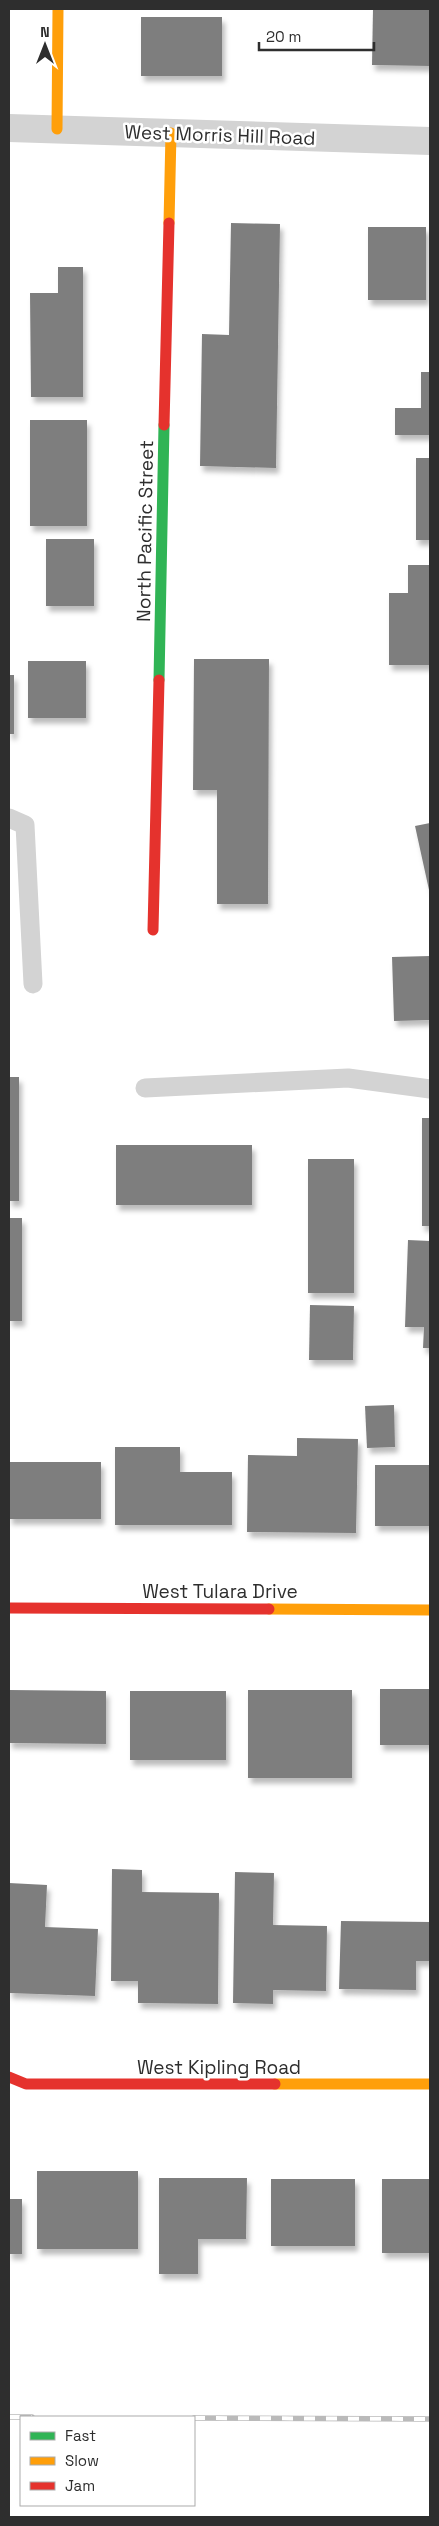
<svg xmlns="http://www.w3.org/2000/svg" width="439" height="2526" font-family="'Space Grotesk',sans-serif">
  <defs>
    <filter id="shadow"><feDropShadow dx="3" dy="5.5" stdDeviation="2.5" flood-color="#0004"/></filter>
  </defs>
  <rect width="100%" height="100%" fill="#fff"/>
  <g fill="#7e7e7e" filter="url(#shadow)">
    <path d="M373,9h57v57l-58,-1z"/>
    <rect x="141" y="17" width="81" height="59"/>
    <path d="M231,223l49,1 -4,244 -76,-2 2,-132 27,1z"/>
    <rect x="368" y="227" width="58" height="73"/>
    <path d="M58,267h25v130h-52l-1,-104h28z"/>
    <path d="M421,372h9v63h-35v-27h26z"/>
    <rect x="30" y="420" width="57" height="106"/>
    <rect x="416" y="458" width="14" height="82"/>
    <rect x="46" y="539" width="48" height="67"/>
    <path d="M408,565h22v100h-41v-72h19z"/>
    <path d="M194,659h75l-1,245h-51v-114h-24z"/>
    <rect x="28" y="661" width="58" height="57"/>
    <rect x="9" y="675" width="5" height="59"/>
    <path d="M430,823v67h-1l-14,-64z"/>
    <path d="M430,956v64l-36,1 -2,-64z"/>
    <rect x="9" y="1077" width="10" height="124"/>
    <rect x="422" y="1118" width="8" height="108"/>
    <rect x="116" y="1145" width="136" height="60"/>
    <rect x="308" y="1159" width="46" height="134"/>
    <rect x="9" y="1218" width="13" height="103"/>
    <path d="M408,1240l22,1v107h-7l1,-21h-19z"/>
    <path d="M310,1305l44,1 -1,54h-44z"/>
    <path d="M394,1405l1,42 -28,1 -2,-42z"/>
    <path d="M297,1438l61,1 -2,94 -109,-1 1,-77 49,1z"/>
    <path d="M115,1447h65v25h52v53h-117z"/>
    <rect x="9" y="1462" width="92" height="57"/>
    <rect x="375" y="1465" width="55" height="61"/>
    <rect x="380" y="1689" width="50" height="56"/>
    <path d="M9,1690l97,1v53l-97,-1z"/>
    <rect x="248" y="1690" width="104" height="88"/>
    <rect x="130" y="1691" width="96" height="69"/>
    <path d="M112,1869l30,1v22l77,1 -1,111 -80,-1v-22h-27z"/>
    <path d="M235,1872l39,1 -1,52 54,1 -1,65 -53,-1v14l-40,-1z"/>
    <path d="M9,1883l38,2 -2,42 53,2 -3,67 -86,-3z"/>
    <path d="M341,1921l89,1v39h-14v29l-77,-1z"/>
    <rect x="37" y="2171" width="101" height="78"/>
    <path d="M159,2178h88l-1,61h-48v35h-39z"/>
    <rect x="271" y="2179" width="84" height="67"/>
    <rect x="382" y="2179" width="48" height="74"/>
    <rect x="9" y="2199" width="13" height="55"/>
  </g>
  <g fill="none" stroke-linecap="round" stroke-linejoin="round">
    <g stroke="#d3d3d3" stroke-width="19">
      <path d="M9,818l16,7 8,159"/>
      <path d="M145,1088l203,-10 82,11"/>
    </g>
    <path stroke="#d3d3d3" stroke-width="28" d="M9,128l421,13"/>
    <path stroke="#30b455" stroke-width="11" d="M159,680l5,-255"/>
    <g stroke="#ff9f0a" stroke-width="11">
      <path d="M57,129l1,-120"/>
      <path d="M169,223l2,-90"/>
      <path d="M269,1609l161,1"/>
      <path d="M275,2084h155"/>
    </g>
    <g stroke="#e5322d" stroke-width="11">
      <path d="M164,425l5,-202"/>
      <path d="M153,930l6,-250"/>
      <path d="M9,1608l260,1"/>
      <path d="M9,2077l17,7h249"/>
    </g>
    <g stroke="#bababa" stroke-width="5.5">
      <g id="rail">
        <path d="M9,2417h23"/>
        <path d="M194,2418l236,1"/>
      </g>
    </g>
    <use href="#rail" stroke="#fff" stroke-width="4" stroke-dasharray="11" stroke-linecap="butt"/>
  </g>
  <g text-anchor="middle" dominant-baseline="central" stroke-width="5" stroke-linejoin="round" paint-order="stroke">
    <g font-size="19" fill="#2e2e2e" stroke="#fff">
      <text transform="translate(220 135) rotate(2)">West Morris Hill Road</text>
      <text transform="translate(145 531) rotate(-89)">North Pacific Street</text>
      <text x="220" y="1591">West Tulara Drive</text>
      <text x="219" y="2067">West Kipling Road</text>
    </g>
  </g>
  <rect width="439" height="2526" fill="none" stroke="#2e2e2e" stroke-width="20"/>
  <rect x="20" y="2416" width="175" height="90" fill="#ffffff" stroke="#ababab"/>
  <rect x="30" y="2432" width="25" height="8" fill="#30b455" stroke="#ababab"/>
  <text x="65" y="2441" font-size="15" fill="#2e2e2e">Fast</text>
  <rect x="30" y="2457" width="25" height="8" fill="#ff9f0a" stroke="#ababab"/>
  <text x="65" y="2466" font-size="15" fill="#2e2e2e">Slow</text>
  <rect x="30" y="2482" width="25" height="8" fill="#e5322d" stroke="#ababab"/>
  <text x="65" y="2491" font-size="15" fill="#2e2e2e">Jam</text>
  <g transform="translate(45 45)" stroke="#ffffff" stroke-width="4" paint-order="stroke">
  <path d="M0-4L9 19L0 12L-9 19Z" fill="#2e2e2e"/>
  <text y="-8" font-size="14" font-weight="bold" text-anchor="middle" fill="#2e2e2e">N</text>
  </g>
  <path d="M259 42v8h115v-8" fill="none" stroke="#2e2e2e" stroke-width="2.5"/>
  <text x="266" y="42" font-size="15" fill="#2e2e2e" stroke="#ffffff" stroke-width="4" paint-order="stroke">20 m</text>
</svg>
